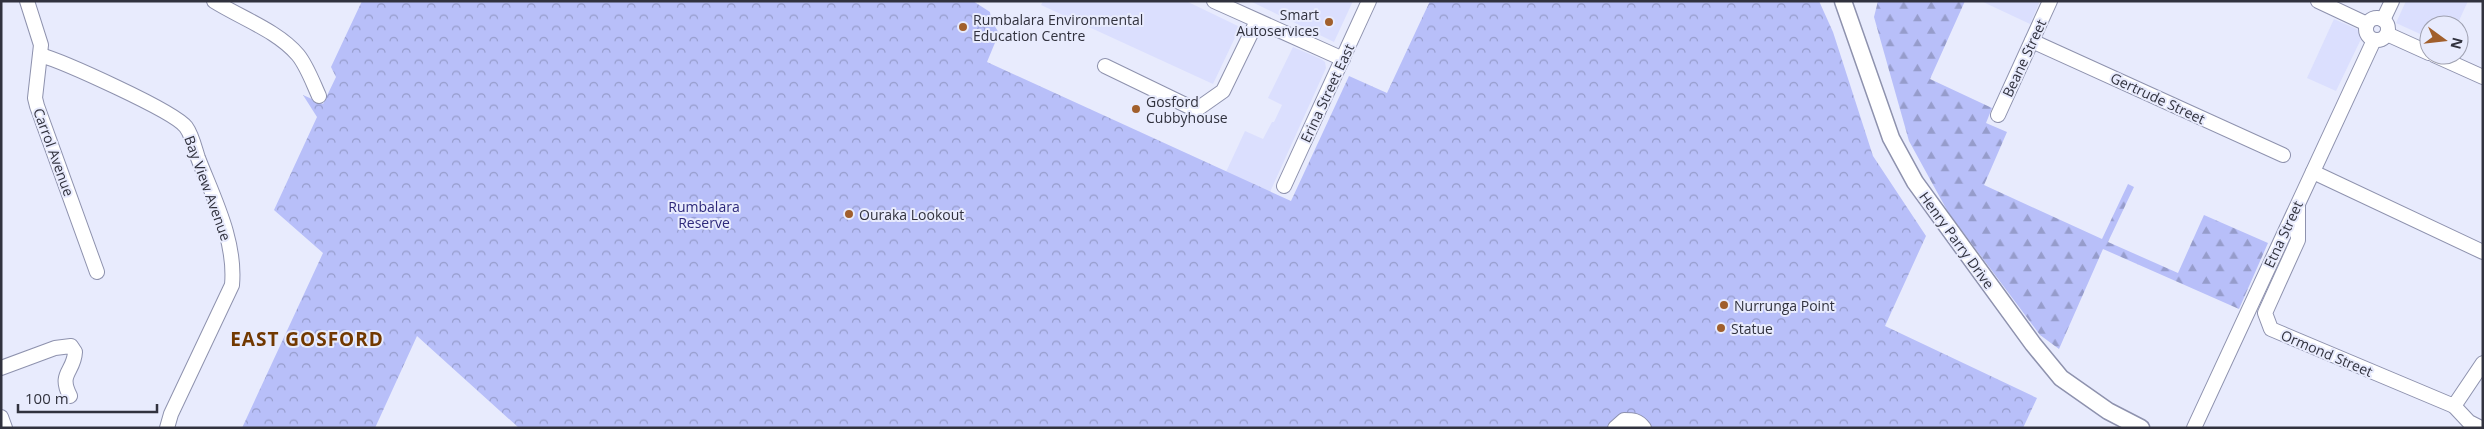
<svg xmlns="http://www.w3.org/2000/svg" width="2484" height="429" font-family="'Open Sans',sans-serif">
  <defs>
    <pattern id="forest-firs" width="22" height="20" patternUnits="userSpaceOnUse" patternTransform="scale(1.25)"><rect width="22" height="20" fill="#b8bff9"/><path d="M5 1l3.5 6h-7zM16 11l3.5 6h-7z" fill="#969ccb"/></pattern>
    <pattern id="park-crowns" width="20" height="18" patternUnits="userSpaceOnUse" patternTransform="scale(1.25)"><rect width="20" height="18" fill="#b8bff9"/><path d="M2 6a3 3 0 1 1 6 0M12 15a3 3 0 1 1 6 0" fill="none" stroke="#969ccb"/></pattern>
  </defs>
  <rect width="100%" height="100%" fill="#e8ebfd"/>
  <g fill="#dbdffe">
    <path d="M1043,1h143l54,26 -27,57 -172,-79z"/>
    <path d="M1250,1h103l-19,41z"/>
    <path d="M1981,1h59l-10,23z"/>
    <path d="M2406,1h62l-11,24h-28v13l-33,-15z"/>
    <path d="M2334,19l25,11 2,9 -25,52 -29,-13z"/>
    <path d="M1293,47l28,12 4,3 1,6 -56,124 -44,-20 19,-41 18,8 9,-17h2l8,-17 -14,-7z"/>
  </g>
  <path fill="url(#forest-firs)" d="M1878,1h87l-35,78 62,29 -6,15 21,9 -23,53 118,54 26,-55 6,3 -26,55 70,31 26,-58 64,28 -29,66 -136,-60 -44,100 -19,-14 -92,-123 -39,-71 -35,-124z"/>
  <path fill="url(#park-crowns)" d="M362,1h611l17,11 1,8 8,13 -12,29 304,139 58,-125 38,17 43,-92h389l14,31 40,124 53,80 -41,90 152,72 -14,30h-1504l-102,-92 -42,92h-133l81,-175 -49,-43 43,-93 -14,-22 20,9 13,-27 -5,-10z"/>
  <g fill="none" stroke-linecap="round" stroke-linejoin="round">
    <g stroke="#8e92ae" stroke-width="16">
      <g id="minor">
        <path d="M27,1l14,44 -6,53 2,8 60,166"/>
        <path d="M214,1c27,17 64,30 84,54 9,11 15,28 21,41"/>
        <path d="M1214,1l129,58"/>
        <path d="M2318,1l49,23"/>
        <circle cx="2377" cy="29" r="11"/>
        <path d="M2383,20l9,-19"/>
        <path d="M2387,34l42,19"/>
        <path d="M2032,41l251,114"/>
        <path d="M40,55c22,6 134,56 146,72 6,8 9,22 12,31 16,41 38,83 34,127l-61,129 -4,14"/>
        <path d="M2434,55l49,22"/>
        <path d="M1105,66l91,44 27,-19 34,-70"/>
        <path d="M1998,115l52,-114"/>
        <path d="M2313,172l170,80"/>
        <path d="M1284,186l85,-185"/>
        <path d="M2298,207v33l-33,73 6,16 183,77 29,-43"/>
        <path d="M1,368l54,-20 16,-2 4,6c-1,20 -17,21 -5,44"/>
        <path d="M2454,406l15,16 12,6"/>
        <path d="M1,417l4,11"/>
        <path d="M1615,428l9,-8c9,0 14,0 20,8"/>
        <path d="M2194,428l180,-388"/>
      </g>
    </g>
    <g stroke="#8e92ae" stroke-width="19">
      <path id="major" d="M1843,1l48,137 24,44 118,162 28,34 47,33 33,17"/>
    </g>
    <use href="#minor" stroke="#fff" stroke-width="14"/>
    <use href="#major" stroke="#fff" stroke-width="16"/>
  </g>
  <g fill="#a15f2c" stroke="#e8ebfd" stroke-width="2">
    <circle cx="1329" cy="22" r="5"/>
    <circle cx="963" cy="27" r="5"/>
    <circle cx="1136" cy="109" r="5"/>
    <circle cx="849" cy="214" r="5"/>
    <circle cx="1724" cy="305" r="5"/>
    <circle cx="1721" cy="328" r="5"/>
  </g>
  <g text-anchor="middle" dominant-baseline="central" stroke-width="4" stroke-linejoin="round" paint-order="stroke">
    <g font-size="14" fill="#31323e" stroke="#e8ebfd" text-anchor="start">
      <text x="1319" y="14" text-anchor="end">Smart<tspan x="1319" dy="16">Autoservices</tspan></text>
      <text x="973" y="19">Rumbalara Environmental<tspan x="973" dy="16">Education Centre</tspan></text>
      <text x="1146" y="101">Gosford<tspan x="1146" dy="16">Cubbyhouse</tspan></text>
      <text x="859" y="214">Ouraka Lookout</text>
      <text x="1734" y="305">Nurrunga Point</text>
      <text x="1731" y="328">Statue</text>
    </g>
    <g font-size="14" fill="#31323e" stroke="#e8ebfd">
      <text transform="translate(2024 58) rotate(-65)">Beane Street</text>
      <text transform="translate(1327 93) rotate(-65)">Erina Street East</text>
      <text transform="translate(2158 98) rotate(25)">Gertrude Street</text>
      <text transform="translate(54 152) rotate(70)">Carrol Avenue</text>
      <text transform="translate(208 188) rotate(70)">Bay View Avenue</text>
      <text transform="translate(2283 234) rotate(-65)">Etna Street</text>
      <text transform="translate(1957 240) rotate(54)">Henry Parry Drive</text>
      <text transform="translate(2327 353) rotate(23)">Ormond Street</text>
    </g>
    <g font-size="14" fill="#2d287a" stroke="#e8ebfd">
      <text x="704" y="206">Rumbalara<tspan x="704" dy="16">Reserve</tspan></text>
    </g>
    <g font-size="19" font-weight="bold" letter-spacing="1" fill="#713800" stroke="#e8ebfd">
      <text x="307" y="339">EAST GOSFORD</text>
    </g>
  </g>
  <rect width="2484" height="429" fill="none" stroke="#31323e" stroke-width="5"/>
  <g transform="translate(2444 40) rotate(105)"><circle r="24" fill="#e8ebfd" stroke="#9fa1b1"/>
  <path d="M0-4L9 19L0 12L-9 19Z" fill="#a15f2c"/>
  <text y="-8" font-size="14" font-weight="bold" text-anchor="middle" fill="#31323e">N</text>
  </g>
  <path d="M18 404v8h139v-8" fill="none" stroke="#31323e" stroke-width="2.5"/>
  <text x="25" y="404" font-size="15" fill="#31323e" stroke="#e8ebfd" stroke-width="4" paint-order="stroke">100 m</text>
</svg>
